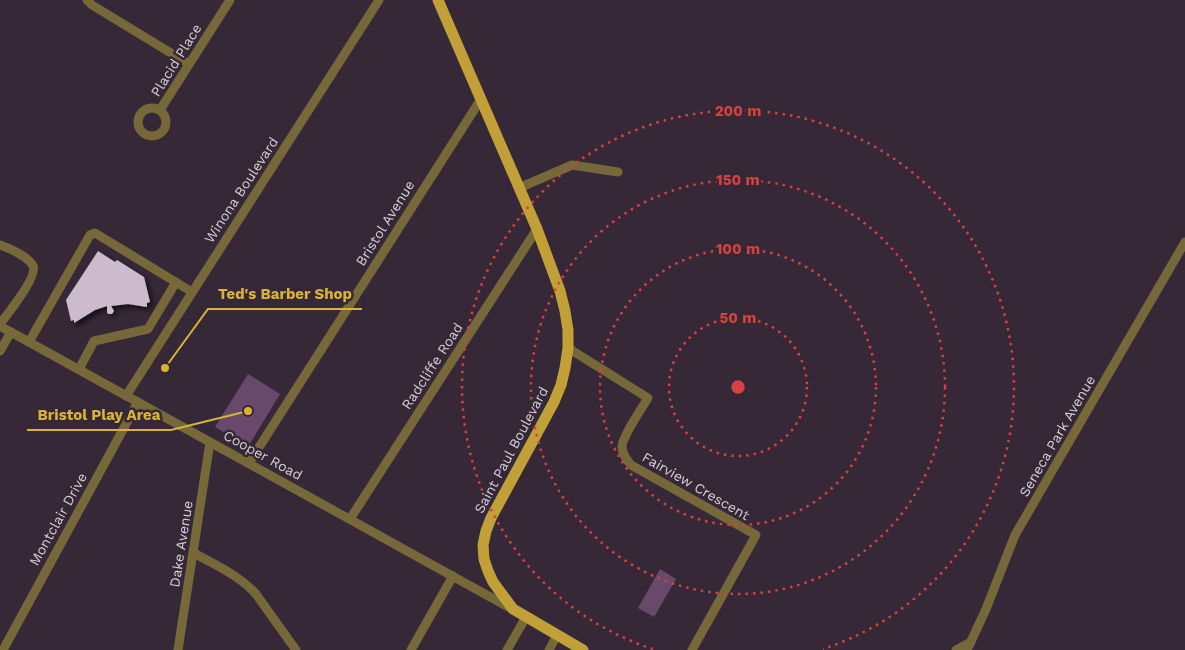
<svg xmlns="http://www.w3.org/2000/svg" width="1185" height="650" font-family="'Work Sans',sans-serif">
  <defs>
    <filter id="shadow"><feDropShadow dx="3.5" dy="3.5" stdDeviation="2.5" flood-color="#0009"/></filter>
  </defs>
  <rect width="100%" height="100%" fill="#362837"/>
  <g fill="#69496b">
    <path d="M248,374l32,20 -32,53 -33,-20z"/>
    <path d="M660,569l16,10 -22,38 -16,-9z"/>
  </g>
  <path fill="#ccbacd" filter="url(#shadow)" d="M98,251l17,11 2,-2 27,17 6,25 -3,1v4l-19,-3 -17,2 3,5 -2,3h-3l-2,-1v-7l-12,4 -21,13v-3l-3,1 -5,-21z"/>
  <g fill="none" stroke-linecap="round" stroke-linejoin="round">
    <g stroke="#77683a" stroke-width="9">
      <path d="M87,0l5,5 97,59"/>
      <circle cx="152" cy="122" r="14"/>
      <path d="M160,110l70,-110"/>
      <path d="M519,188l53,-23 46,7"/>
      <path d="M0,245c9,3 29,12 33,21 5,10 -26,49 -33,58"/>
      <path d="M0,326l512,283"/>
      <path d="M29,342l61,-107 5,-2 97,59"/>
      <path d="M568,348l80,50c-6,10 -26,39 -26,49 0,7 5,13 9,18l125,70 -64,115"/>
      <path d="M0,351l11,-19"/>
      <path d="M79,369l15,-28 54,-12 28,-47"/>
      <path d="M126,396l253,-396"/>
      <path d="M249,463l232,-364"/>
      <path d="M350,519l187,-290"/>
      <path d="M194,553c21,12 45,22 62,41l40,56"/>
      <path d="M3,650l135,-248"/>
      <path d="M178,650l32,-208"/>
      <path d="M411,650l42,-74"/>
      <path d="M507,650l19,-33"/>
      <path d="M549,650l8,-15"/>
      <path d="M956,650l15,-8"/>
      <path d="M967,650l19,-41 29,-74 170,-293"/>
    </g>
    <path stroke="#c1a137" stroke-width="11" d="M438,0l99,229 23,62 5,20 3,19v18l-3,20 -4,17 -7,17 -63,116 -5,13 -3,14 1,14 4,12 5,11 20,27 70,41"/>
  </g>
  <g fill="none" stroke="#d64142" stroke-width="2.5" stroke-dasharray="2.5 5">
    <circle cx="738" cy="387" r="69"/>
    <circle cx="738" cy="387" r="138"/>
    <circle cx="738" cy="387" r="207"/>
    <path d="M653 649A276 276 0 1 1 823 649"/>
  </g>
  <g text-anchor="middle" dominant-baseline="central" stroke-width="5" stroke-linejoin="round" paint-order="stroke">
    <g font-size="14" fill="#d7ced7" stroke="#362837">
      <text transform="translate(176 60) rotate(-58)">Placid Place</text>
      <text transform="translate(241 190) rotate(-57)">Winona Boulevard</text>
      <text transform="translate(385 223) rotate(-58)">Bristol Avenue</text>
      <text transform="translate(432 366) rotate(-57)">Radcliffe Road</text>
      <text transform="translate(1057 436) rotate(-60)">Seneca Park Avenue</text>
      <text transform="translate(511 450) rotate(-62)">Saint Paul Boulevard</text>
      <text transform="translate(263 455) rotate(29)">Cooper Road</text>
      <text transform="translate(696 486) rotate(30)">Fairview Crescent</text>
      <text transform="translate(58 519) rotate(-61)">Montclair Drive</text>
      <text transform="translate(181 544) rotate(-81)">Dake Avenue</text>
    </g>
  </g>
  <circle cx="738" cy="387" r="8" fill="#d64142" stroke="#362837" stroke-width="2.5"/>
  <g font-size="15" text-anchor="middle" font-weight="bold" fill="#d64142" stroke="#362837" stroke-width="5" stroke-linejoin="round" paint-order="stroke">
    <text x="738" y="116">200 m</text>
    <text x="738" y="185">150 m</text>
    <text x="738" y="254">100 m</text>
    <text x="738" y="323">50 m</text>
  </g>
  <path fill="none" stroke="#d8b434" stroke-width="2" d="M165 368L208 309H362M248 411L171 430H27"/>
  <g fill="#d8b434" stroke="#362837" stroke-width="2">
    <circle cx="165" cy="368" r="5"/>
    <circle cx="248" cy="411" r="5"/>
  </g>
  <g font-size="15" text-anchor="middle" font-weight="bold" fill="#d8b434" stroke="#362837" stroke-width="5" stroke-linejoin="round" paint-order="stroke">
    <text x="285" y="299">Ted's Barber Shop</text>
    <text x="99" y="420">Bristol Play Area</text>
  </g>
</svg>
